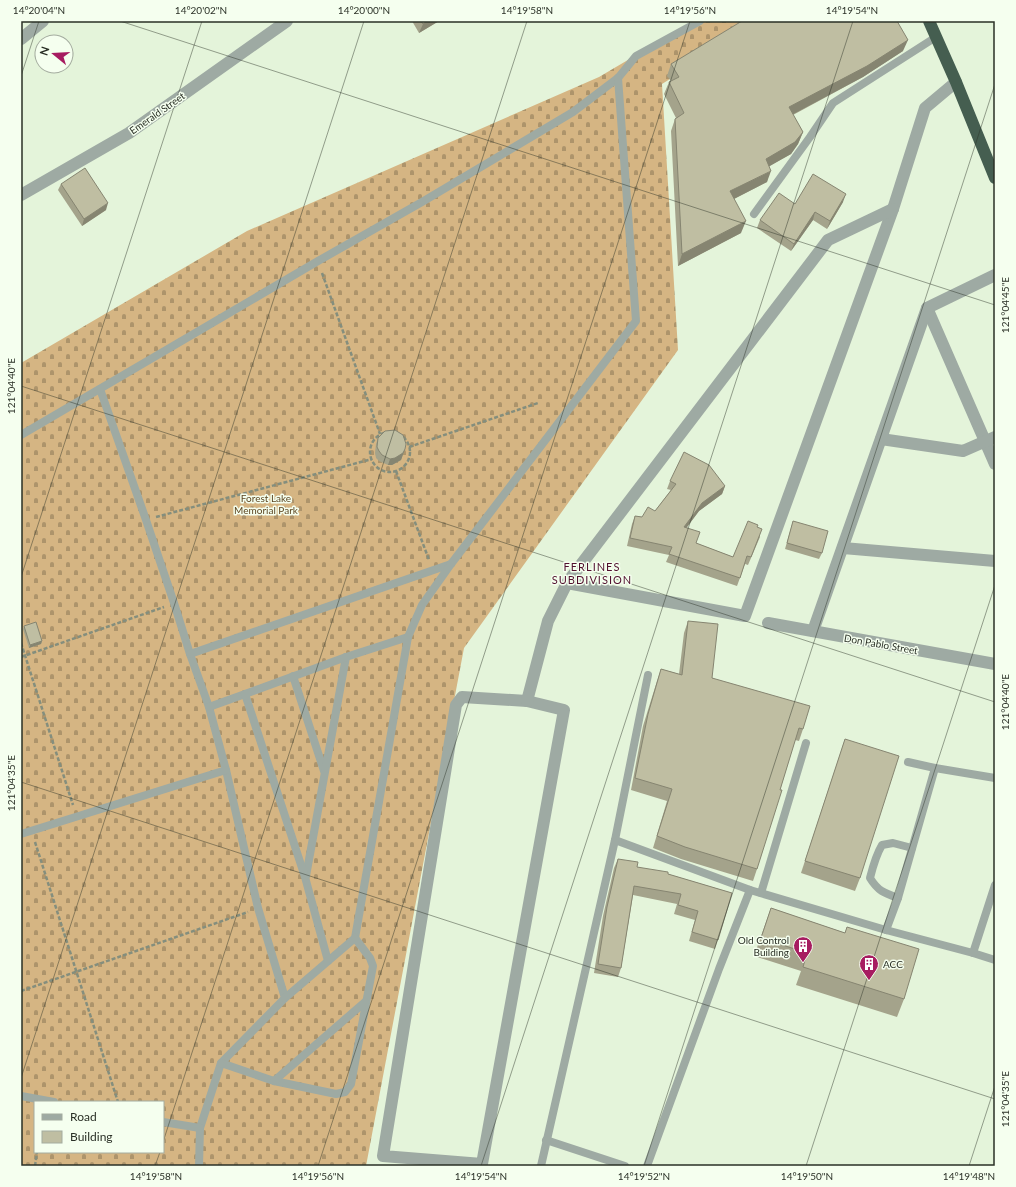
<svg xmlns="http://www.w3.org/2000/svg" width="1016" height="1187" font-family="Lato,sans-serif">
  <defs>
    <pattern id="cemetery-stones" width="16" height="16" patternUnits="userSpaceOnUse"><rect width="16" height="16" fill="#d5b583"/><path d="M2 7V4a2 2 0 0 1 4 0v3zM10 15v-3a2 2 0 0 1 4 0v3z" fill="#ad946b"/></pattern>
  </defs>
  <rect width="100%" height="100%" fill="#e4f4da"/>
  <path fill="url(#cemetery-stones)" fill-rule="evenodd" d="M694,21h68l-100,63 16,266 -214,298 -98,518h-345v-803l226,-132 352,-154zM35,1102h128v50h-128z"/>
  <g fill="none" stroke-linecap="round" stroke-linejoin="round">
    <g stroke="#848e7d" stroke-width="2.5" stroke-dasharray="4 2" stroke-linecap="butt">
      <path d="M322,273l58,161"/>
      <circle cx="390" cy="452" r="20"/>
      <path d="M409,447l129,-44"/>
      <path d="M396,471l33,89"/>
      <path d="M156,517l216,-58"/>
      <path d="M21,643l52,162"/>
      <path d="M21,657l143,-50"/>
      <path d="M35,842l83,260"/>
      <path d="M21,991l227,-79"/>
      <path d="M35,1166l2,-14"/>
    </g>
    <g stroke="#9eaaa3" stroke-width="8">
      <path d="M754,214l56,-77 23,-34 103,-66"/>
      <path d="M100,389l46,131 28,83 16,51 19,53 17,63 32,138 27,90 -64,65 -21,65 -1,38"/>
      <path d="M21,435l297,-174 104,-59 151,-90 45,-34 18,-22 64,-35"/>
      <path d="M190,654l261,-90"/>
      <path d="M293,676l31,95"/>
      <path d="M209,707l36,-13"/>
      <path d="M908,762l27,6 60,10"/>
      <path d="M21,834l205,-64"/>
      <path d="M615,840l135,50 136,40 87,23 22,7"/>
      <path d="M306,876l40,-219"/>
      <path d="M761,893l45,-150"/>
      <path d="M898,898c-14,-5 -20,-7 -28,-20 3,-12 6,-23 12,-33l11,-2 19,5"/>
      <path d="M886,930l12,-32 37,-130"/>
      <path d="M973,953l22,-68"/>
      <path d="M328,961l-23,-84 -60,-183 101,-37 62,-20"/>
      <path d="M285,998l70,-60 53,-301 14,-32 29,-41 185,-243 -18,-243"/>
      <path d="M221,1063l53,18 62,13 9,-2 6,-8 22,-118 -3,-8 -15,-20"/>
      <path d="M274,1081l91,-79"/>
      <path d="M21,1096l33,6"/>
      <path d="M163,1122l37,6"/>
      <path d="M546,1140l79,26"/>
      <path d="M541,1166l74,-326 33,-165"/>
      <path d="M647,1166l72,-197 31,-79"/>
    </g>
    <g stroke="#9eaaa3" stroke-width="12">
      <path d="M21,39l22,-18"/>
      <path d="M21,195l108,-62 158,-112"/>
      <path d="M927,308l68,156"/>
      <path d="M881,439l82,12 32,-14"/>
      <path d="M843,548l152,13"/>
      <path d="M567,583l178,33 148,-407 32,-101 31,-26"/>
      <path d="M768,623l227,41"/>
      <path d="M813,631l114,-323 68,-33"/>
      <path d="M462,697l65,4 37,9 -82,454 -99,-8 73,-451z"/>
      <path d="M527,701l21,-80 19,-38 261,-343 65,-31"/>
    </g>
    <path stroke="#455e50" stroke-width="12" d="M929,21l27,61 39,96"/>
  </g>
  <g fill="#a4a38b">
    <path d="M412,21h27l-20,12z"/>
    <path d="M903,51l-40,26 -70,38 10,17 -5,12 -7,10 -22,12 -2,16 -33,17 7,34 -63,33 -7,-135 4,-12 1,-1 -12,-24 5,-12 2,-1 -4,-5 4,-12z"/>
    <path d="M61,184l45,26 -24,16 -24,-36z"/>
    <path d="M843,202l-16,27 -14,-9 -22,31 -34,-23 3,-8 35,-16z"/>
    <path d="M378,438l27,11 -4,11 -9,5h-4l-9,-4 -3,-3 -1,-5 1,-9z"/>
    <path d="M670,481l55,5 -3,8 -23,17 -12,16 9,16 37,14 24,-30 3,10 -12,28 -3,-1 -8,22 -71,-24 3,-7 -42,-9 5,-22 3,-8 7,1 13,-6 16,-21 -4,-1z"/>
    <path d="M793,521l29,32 -3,6 -34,-10z"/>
    <path d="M688,621l24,57 91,51 -4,12 -4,-1 -15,50 -23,79 -4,12 -72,-22 -28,-11 14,-47 -36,-11 12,-64 14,-45 4,-12 18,5 5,-41z"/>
    <path d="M24,626l18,15 -1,3 -12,4 -6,-19z"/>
    <path d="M845,739l15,139 -5,13 -54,-18z"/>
    <path d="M618,859l19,8 31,7 64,19 -14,47 -3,9 -26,-8 6,-21 -21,-6 3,-10 -44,-9 -12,73 -3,9 -24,-4 9,-57 11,-48z"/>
    <path d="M771,908l74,25 2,-6 57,72 -7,18 -101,-32 5,-14 -47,-15z"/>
  </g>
  <g fill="#868571">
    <path d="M427,21h12l-20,12 4,-9z"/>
    <path d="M908,40l-5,11 -40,26 -79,42 5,-12z"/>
    <path d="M803,132l-5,12 -7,10 -30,17 5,-12z"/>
    <path d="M771,171l-4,11 -41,21 4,-12z"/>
    <path d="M846,194l-3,8 -16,27 3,-8z"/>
    <path d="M108,203l-2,7 -24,16 2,-7z"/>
    <path d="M815,212l-2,8 -22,31 3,-7z"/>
    <path d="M746,221l-5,12 -63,33 4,-12z"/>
    <path d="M405,449l-4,11 -9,5h-4l2,-6z"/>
    <path d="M725,486l-3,8 -23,17 -18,24 3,-8 18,-24z"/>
    <path d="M42,641l-1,3 -12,4 1,-3z"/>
  </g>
  <g fill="#bfbea2" stroke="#868571">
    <path d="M421,21h6l-4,3z"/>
    <path d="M742,21h155l11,19 -41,26 -78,41 14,25 -8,10 -29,17 5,12 -41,20 16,30 -64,33 -7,-135 9,-6 -15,-31 10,-5 -8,-13z"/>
    <path d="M85,168l23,35 -24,16 -23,-35z"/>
    <path d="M813,174l33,20 -16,27 -15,-9 -21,32 -34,-24 19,-27 16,11z"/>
    <path d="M395,430l8,5 3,9 -1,5 -2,4 -8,5 -5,1 -8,-4 -3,-4 -2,-4 1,-9 7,-7z"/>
    <path d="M684,452l25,13 16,21 -23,17 -18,24 16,5 -4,11 37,14 15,-36 10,4 -1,2 5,2 -11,28 -4,-1 -7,22 -71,-24 3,-7 -42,-9 5,-22 7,1 6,-10 7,4 21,-27 -6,-3z"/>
    <path d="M793,521l35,10 -6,22 -35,-10z"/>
    <path d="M688,621l30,3 -6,54 98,28 -7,23 -4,-1 -19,62h2l-25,79 -72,-22 -28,-11 15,-47 -37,-11 13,-64 13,-45 21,6z"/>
    <path d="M36,622l6,19 -12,4 -6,-19z"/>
    <path d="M845,739l54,17 -39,122 -55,-17z"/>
    <path d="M618,859l20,3 -1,5 31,5v2l64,19 -14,47 -26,-8 6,-21 -20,-6 3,-11 -47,-8 -13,82 -23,-4 9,-57z"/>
    <path d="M771,908l74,25 2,-6 72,22 -15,50 -101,-32 4,-14 -46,-15z"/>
  </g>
  <path fill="none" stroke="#2a3026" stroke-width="1" stroke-opacity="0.45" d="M120,21l875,284M21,76l18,-55M21,386l974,316M21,577l181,-556M21,782l974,317M21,1078l343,-1057M163,1142l364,-1121M155,1166l5,-14M318,1166l372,-1145M481,1166l372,-1145M644,1166l351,-1082M806,1166l189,-581M969,1166l26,-80"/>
  <defs>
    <g id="building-pin" transform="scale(1)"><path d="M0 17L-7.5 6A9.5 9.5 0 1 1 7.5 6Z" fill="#a71c61" stroke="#f5ffef"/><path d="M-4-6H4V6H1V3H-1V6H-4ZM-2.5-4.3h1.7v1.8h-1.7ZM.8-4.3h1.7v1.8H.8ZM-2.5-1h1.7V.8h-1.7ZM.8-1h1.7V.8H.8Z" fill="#fff"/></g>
  </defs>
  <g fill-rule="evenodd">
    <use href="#building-pin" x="803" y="946"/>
    <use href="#building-pin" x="869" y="964"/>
  </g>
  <g text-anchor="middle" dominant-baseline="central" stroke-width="3" stroke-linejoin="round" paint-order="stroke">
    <g font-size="10" fill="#2a3026" stroke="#f5ffef">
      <text transform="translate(157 113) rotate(-35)">Emerald Street</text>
      <text transform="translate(881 644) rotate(10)">Don Pablo Street</text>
    </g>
    <g font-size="10" fill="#5d4722" stroke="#f5ffef">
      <text x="266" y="498">Forest Lake<tspan x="266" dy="12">Memorial Park</tspan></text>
    </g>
    <g font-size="10" fill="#2a3026" stroke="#f5ffef" text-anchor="end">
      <text x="789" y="940">Old Control<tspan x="789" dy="12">Building</tspan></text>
      <text x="883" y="964" text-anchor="start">ACC</text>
    </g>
    <g font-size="11" letter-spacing="1" fill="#51102e" stroke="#f5ffef">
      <text x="592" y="566">FERLINES<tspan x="592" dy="13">SUBDIVISION</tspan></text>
    </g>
  </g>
  <rect width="1016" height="1187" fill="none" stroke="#f5ffef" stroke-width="44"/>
  <rect x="34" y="1101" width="130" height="52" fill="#f5ffef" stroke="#a4ac9f"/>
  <rect x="42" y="1114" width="20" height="6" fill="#9eaaa3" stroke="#a4ac9f"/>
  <text x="70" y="1121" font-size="12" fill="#2a3026">Road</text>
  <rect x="42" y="1131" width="20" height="12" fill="#bfbea2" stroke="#a4ac9f"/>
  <text x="70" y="1141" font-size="12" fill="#2a3026">Building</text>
  <g transform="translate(54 54) rotate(288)"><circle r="19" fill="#f5ffef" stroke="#a4ac9f"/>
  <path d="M0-3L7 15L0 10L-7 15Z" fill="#a71c61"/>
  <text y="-6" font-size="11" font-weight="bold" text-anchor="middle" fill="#2a3026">N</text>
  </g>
  <rect x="22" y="22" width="972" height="1143" fill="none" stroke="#2a3026" stroke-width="1.5"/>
  <g font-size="10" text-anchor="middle" fill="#2a3026">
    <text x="39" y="14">14°20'04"N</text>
    <text x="201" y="14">14°20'02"N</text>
    <text x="364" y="14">14°20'00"N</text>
    <text x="527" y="14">14°19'58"N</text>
    <text x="690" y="14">14°19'56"N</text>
    <text x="852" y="14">14°19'54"N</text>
    <text transform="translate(1005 305) rotate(-90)" y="4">121°04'45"E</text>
    <text transform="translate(11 386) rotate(-90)" y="4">121°04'40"E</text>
    <text transform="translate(1005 702) rotate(-90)" y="4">121°04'40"E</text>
    <text transform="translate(11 783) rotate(-90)" y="4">121°04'35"E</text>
    <text transform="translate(1005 1099) rotate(-90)" y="4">121°04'35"E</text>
    <text x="156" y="1180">14°19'58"N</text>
    <text x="318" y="1180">14°19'56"N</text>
    <text x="481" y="1180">14°19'54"N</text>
    <text x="644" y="1180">14°19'52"N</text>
    <text x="807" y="1180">14°19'50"N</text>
    <text x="969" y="1180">14°19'48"N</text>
  </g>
</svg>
